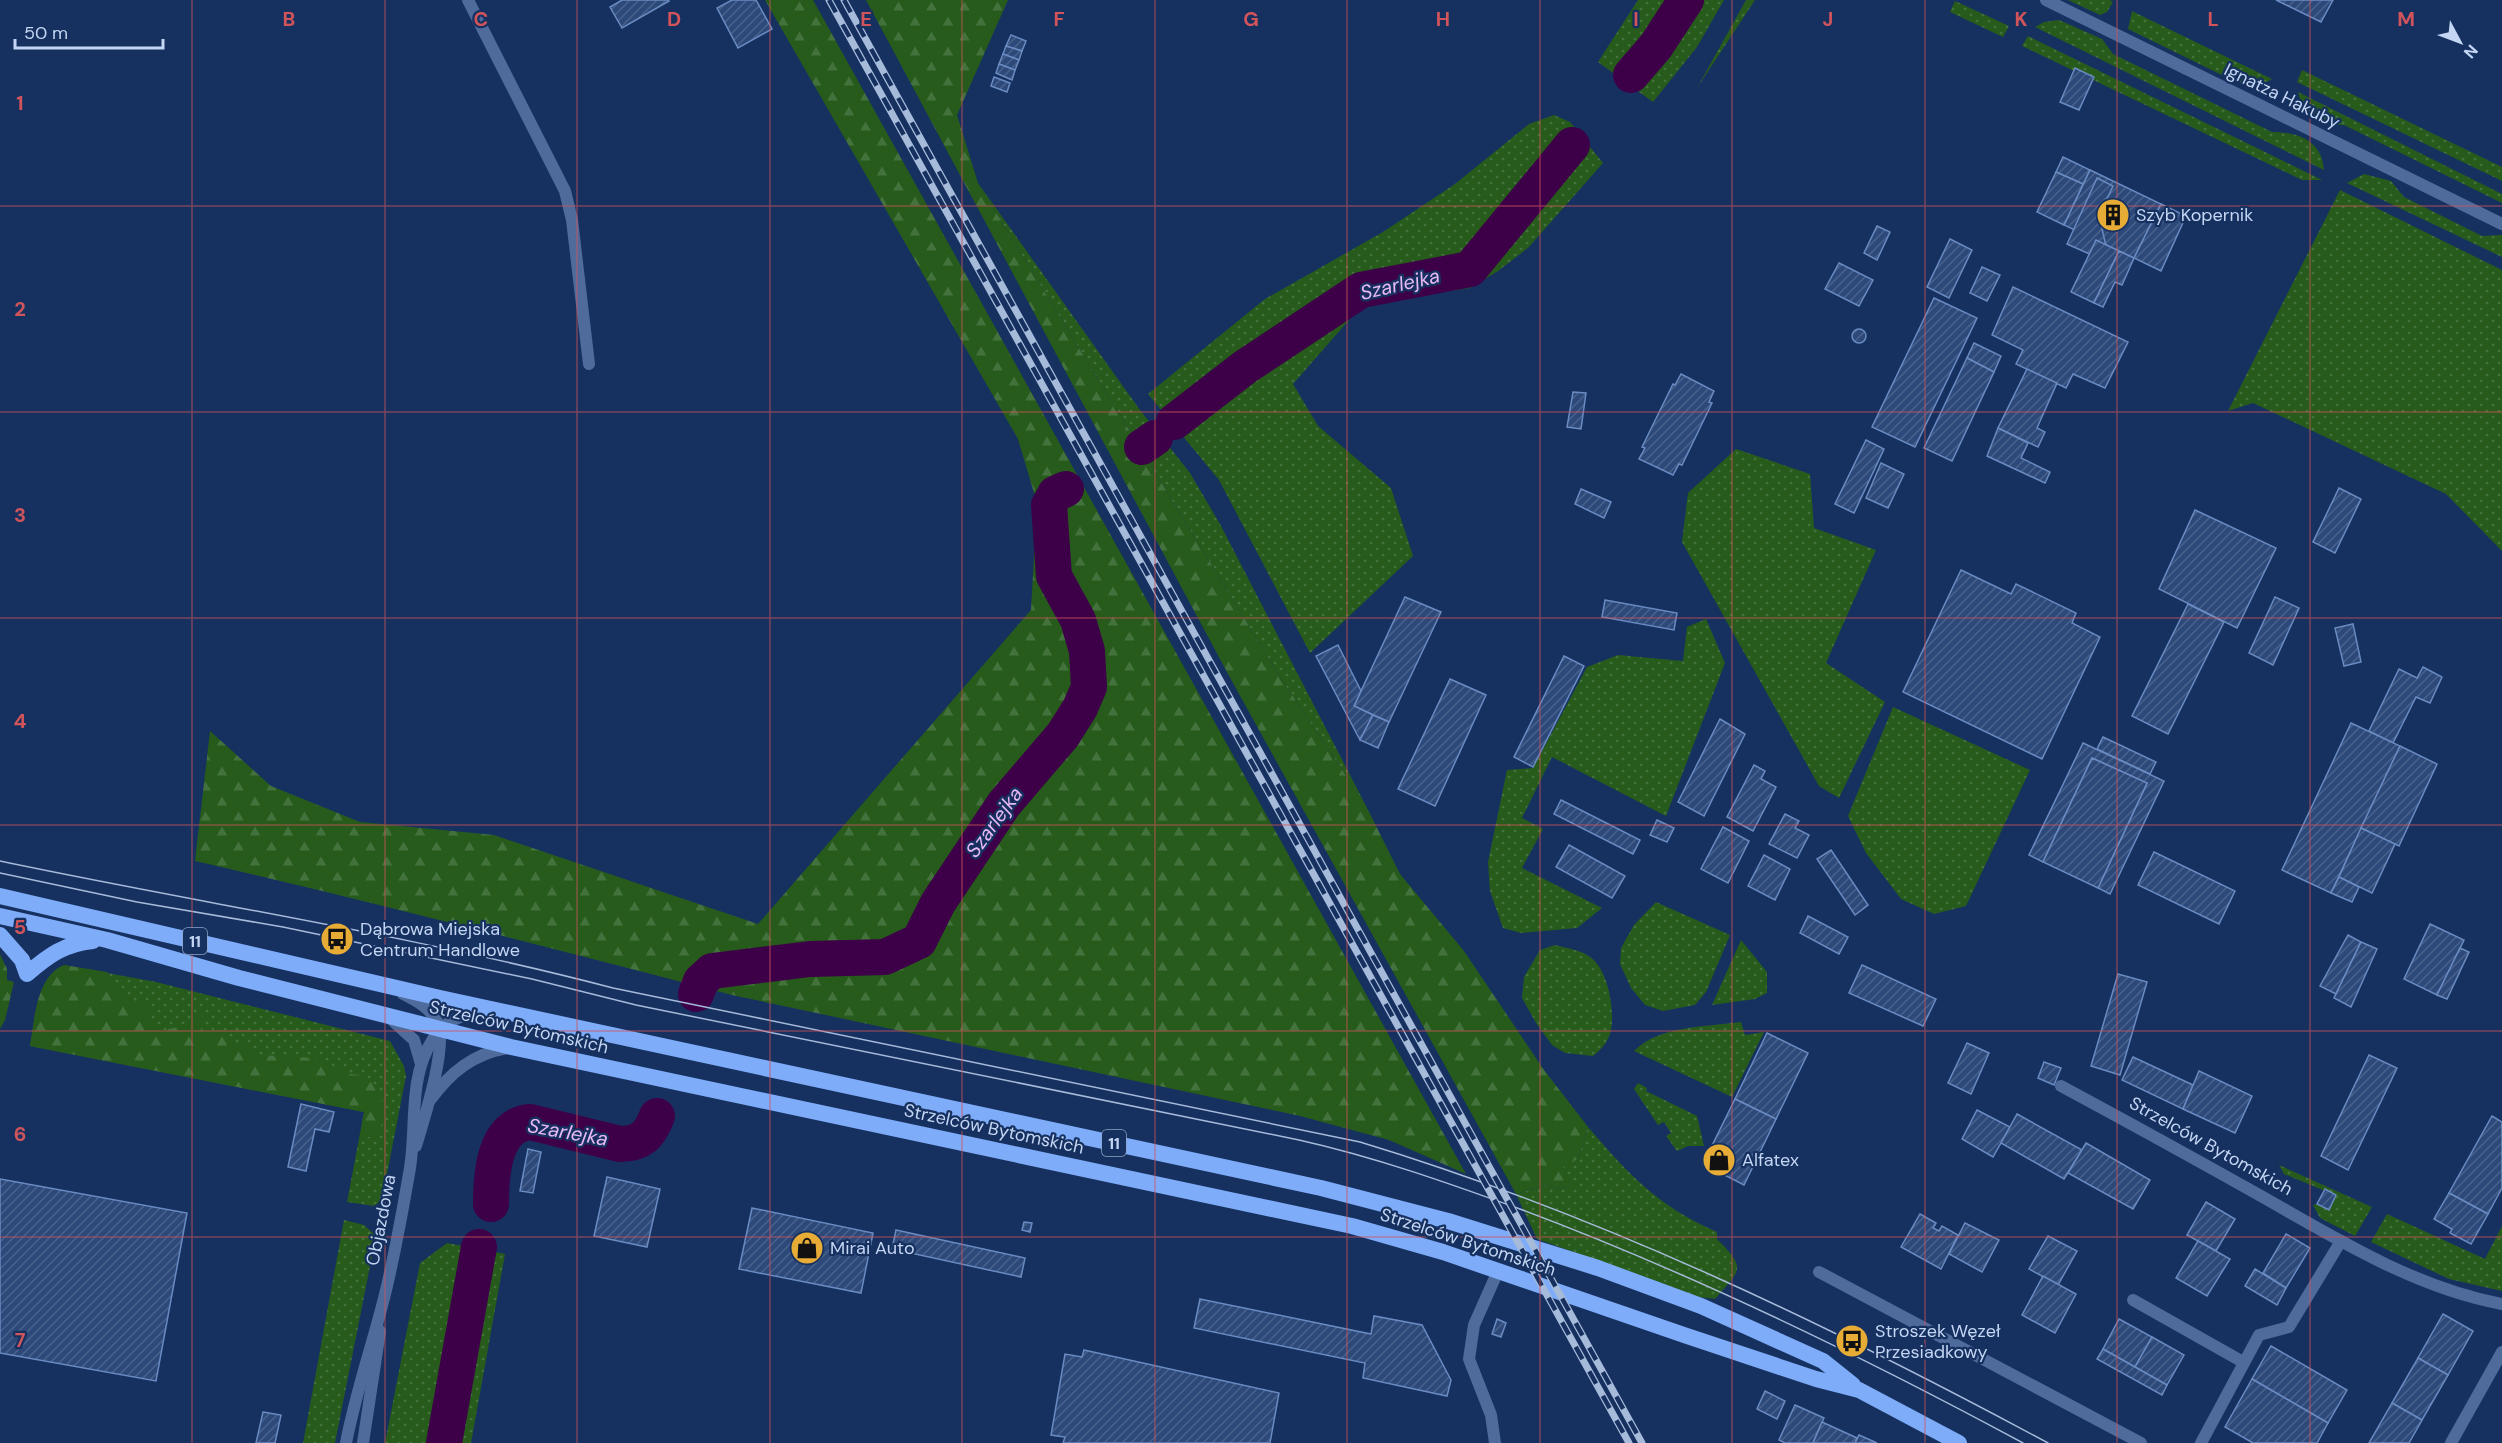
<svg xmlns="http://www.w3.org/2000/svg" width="2502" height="1443" font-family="'DM Sans',sans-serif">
  <defs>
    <pattern id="grass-dots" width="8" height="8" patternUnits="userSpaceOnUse" patternTransform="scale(1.5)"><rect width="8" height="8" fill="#265b1b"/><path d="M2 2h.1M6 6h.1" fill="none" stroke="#44723d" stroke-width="1.8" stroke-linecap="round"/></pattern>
    <pattern id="forest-firs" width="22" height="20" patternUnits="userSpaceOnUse" patternTransform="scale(1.5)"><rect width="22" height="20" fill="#265b1b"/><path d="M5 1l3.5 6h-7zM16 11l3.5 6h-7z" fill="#44723d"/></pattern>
    <pattern id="building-hatch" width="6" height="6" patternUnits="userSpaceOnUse" patternTransform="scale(1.5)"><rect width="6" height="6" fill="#2c497a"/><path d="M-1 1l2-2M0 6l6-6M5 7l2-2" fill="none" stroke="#49628d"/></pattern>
  </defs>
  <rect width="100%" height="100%" fill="#163160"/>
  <g fill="url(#grass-dots)">
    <path d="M1638,0h86l-27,47 -44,55 -55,-40z"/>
    <path d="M1746,0h9l-58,88z"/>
    <path d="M2068,0h42l3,2 -6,10 -7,3z"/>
    <path d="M1955,1l54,25 -6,11 -53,-25z"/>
    <path d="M2132,11l10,5 130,63c-13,8 -22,7 -36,3l-108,-53z"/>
    <path d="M2059,20l43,19 11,15 159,78c26,0 50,8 52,38l-289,-143 9,-5z"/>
    <path d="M2028,36l294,144h-20l-280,-134z"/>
    <path d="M2302,70l200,97v14l-205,-99z"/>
    <path d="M2298,92l204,102v9l-158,-78h-21l-21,-18z"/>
    <path d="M1554,115l16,7 33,41 -75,85 -30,23 -28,17 -107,16 -70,80 25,42 73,62 22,68 -103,97 -91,-173 -71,-86 117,-95 118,-67 72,-48 74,-60z"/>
    <path d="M2364,174l27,7 13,16 78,39 20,-1v22l-155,-74z"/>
    <path d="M978,183l162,227 50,63 30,51 145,280 -83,-124z"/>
    <path d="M2340,190l162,80v281l-56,-57 -193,-91 -25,8z"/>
    <path d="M1736,449l74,25 4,54 62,22 -50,113 59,39 -46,96 -20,-12 -137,-244 6,-49z"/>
    <path d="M1706,619l19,44 -59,153 -114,-59 -30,61 21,11 -21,39 80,40 -25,20 -56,5 -18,-5 -13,-37 -2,-29 19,-92 26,-2 54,-101 31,-12 65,6 4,-34z"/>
    <path d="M1893,707l137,63 -64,136 -32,8 -33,-15 -35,-46 -18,-37z"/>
    <path d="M1656,902l74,33 -24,57 -11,13 -32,6 -18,-6 -14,-17 -11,-24 1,-16 13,-23z"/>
    <path d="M1741,940l26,32v21l-12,6 -43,6z"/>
    <path d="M1555,945c11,3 26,5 35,12 18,12 25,53 21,73 -2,11 -10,20 -18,26l-28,-3 -13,-8 -16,-22 -14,-25 2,-21 16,-27z"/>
    <path d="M64,965l92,17 234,59 14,25 2,10 -24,124 -8,6 -27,-4 17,-90 -334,-66c5,-27 6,-69 34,-81z"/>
    <path d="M1741,1022l4,13 19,-3 -32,65 -98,-46c26,-26 72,-24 107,-29z"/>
    <path d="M1638,1083l9,5 -1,3 51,25 7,30h-16l-11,5 -11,-15 5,-3 -7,-11 -6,3 -24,-36z"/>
    <path d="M1588,1127c41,48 70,79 129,105v7c30,30 24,30 -2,60l-16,-2 -162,-58 -21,-45 30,-9 11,4 14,-3 -9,-20 16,-7z"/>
    <path d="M2279,1165l93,42 -17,29 -35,-18 -7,-13 4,-1 12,6 6,-15 -51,-21z"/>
    <path d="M2387,1214l98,45 17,-33v65l-53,-12 -78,-37z"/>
    <path d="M344,1220l20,5 11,10v6l-40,202h-32z"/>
    <path d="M447,1243l58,11 -34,189h-86l35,-180z"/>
  </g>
  <g fill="url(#forest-firs)">
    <path d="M765,0h48l653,1174 -77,-34 -89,-24 -568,-121c-179,-46 -357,-93 -537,-134l15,-130 61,55 89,36 134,13 264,89 273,-314 6,-107 -19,-64z"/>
    <path d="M866,0h142l-51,115 21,68 304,497 83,124 35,70 64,77 80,119 44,57 -10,32 -15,8 8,19 -14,3 -11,-4 -30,9 -288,-520z"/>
    <path d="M0,954l7,15v11l7,2 -9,38 -5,9z"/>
    <path d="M64,965l43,7 16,22 27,13 3,17 7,7 18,-4 23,-12 3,5 -3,9 4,4 13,-5 7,3 6,13 13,-1 14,12 57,3 35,16 10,1 19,13c4,18 8,33 -4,49h-15l4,-25 -334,-66c5,-27 6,-69 34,-81z"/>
  </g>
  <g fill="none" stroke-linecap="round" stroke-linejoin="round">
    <g stroke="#3d0048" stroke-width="36">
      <path d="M1631,75l25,-29 30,-46"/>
      <path d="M1174,422l71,-55 116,-77 109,-21 102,-124"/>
      <path d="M1142,447l13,-9"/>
      <path d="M696,994l5,-13 11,-10 98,-12 75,-2 34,-16 19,-38 66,-99 59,-69 17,-27 9,-21 -2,-36 -9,-31 -24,-44 -5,-71 6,-11 11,-5"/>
      <path d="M491,1204c0,-30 3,-79 39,-82l90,22c21,0 30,-9 37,-28"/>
      <path d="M444,1443l35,-196"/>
    </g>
  </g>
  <g fill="url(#building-hatch)" stroke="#6a8bc1" stroke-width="1.5">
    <path d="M622,0h46l1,1 -47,27 -12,-21z"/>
    <path d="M732,0h24l16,29 -34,19 -21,-40z"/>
    <path d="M2276,0h57l-12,22z"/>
    <path d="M1011,35l15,6 -4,10 -16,-5z"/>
    <path d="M1006,46l16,5 -3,9 -16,-6z"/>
    <path d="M1003,54l16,6 -4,10 -16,-6z"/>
    <path d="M999,64l16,6 -3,10 -16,-7z"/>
    <path d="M2075,68l19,9 -15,33 -19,-8z"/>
    <path d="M994,77l16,6 -3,9 -16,-6z"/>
    <path d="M2063,157l27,13 -7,14 -27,-12z"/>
    <path d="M2090,170l71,34 -27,54 -70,-33z"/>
    <path d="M2056,172l27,12 -19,41 -27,-13z"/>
    <path d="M2097,178l16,8 -14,30 11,47 -43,-19z"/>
    <path d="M2161,204l25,12 -25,55 -27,-13z"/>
    <path d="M1877,226l13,6 -13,28 -13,-7z"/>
    <path d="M1950,239l22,11 -23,48 -22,-11z"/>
    <path d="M2096,240l23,11 -25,52 -23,-11z"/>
    <path d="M2119,251l15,7 -12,27 -7,-3 -12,25 -9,-4z"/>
    <path d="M1839,263l34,17 -14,26 -34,-17z"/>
    <path d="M1982,267l18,8 -13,26 -17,-8z"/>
    <path d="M2013,287l115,55 -23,46 -32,-14 -7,14 -50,-24 7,-14 -31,-15z"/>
    <path d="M1934,298l43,20 -62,129 -43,-20z"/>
    <circle cx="1859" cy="336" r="7"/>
    <path d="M1974,343l27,13 -7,16 -27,-14z"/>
    <path d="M1967,358l27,14 -42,89 -28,-13z"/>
    <path d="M2027,369l30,14 -20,45 8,4 -7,15 -40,-19z"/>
    <path d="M1681,374l33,17 -5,11 3,1 -30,62 -3,-1 -6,11 -34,-16 6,-11 -3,-1 31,-63 2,1z"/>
    <path d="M1573,392l13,1 -5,36 -14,-2z"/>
    <path d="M1998,428l30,15 -7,15 29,14 -5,11 -58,-27z"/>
    <path d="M1866,440l18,9 -30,64 -19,-9z"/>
    <path d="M1881,463l23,11 -16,34 -22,-10z"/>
    <path d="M2339,488l22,11 -26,54 -22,-11z"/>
    <path d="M1581,489l30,13 -7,16 -29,-14z"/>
    <path d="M2195,510l81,38 -39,80 -78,-39z"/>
    <path d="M1961,570l50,24 5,-10 60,29 -4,10 28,14 -58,122 -139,-67z"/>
    <path d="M1405,597l36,15 -52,110 -35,-16z"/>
    <path d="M2275,597l24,11 -26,57 -24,-12z"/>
    <path d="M1605,600l72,13 -3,17 -72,-13z"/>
    <path d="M2188,604l36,18 -56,112 -36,-18z"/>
    <path d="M2353,624l8,38 -17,4 -9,-38z"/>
    <path d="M1338,645l23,46 -7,15 19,9 -13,25 -44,-84z"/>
    <path d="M1564,656l20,10 -51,101 -19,-10z"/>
    <path d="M2423,667l19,10 -12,26 -14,-6 -23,46 -24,-12 30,-62 18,9z"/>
    <path d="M1450,679l36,16 -51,111 -37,-17z"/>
    <path d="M1373,715l16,7 -11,26 -18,-8z"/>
    <path d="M1720,719l25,15 -41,82 -26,-14z"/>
    <path d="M2351,723l49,23 -69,147 -49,-23z"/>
    <path d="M2103,737l53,25 -6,12 -53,-25z"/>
    <path d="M2083,743l81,38 -54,113 -12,-6 49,-105 -55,-25 -49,104 -14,-7z"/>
    <path d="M2400,746l37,18 -38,82 -38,-18z"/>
    <path d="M2092,758l55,25 -49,105 -55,-26z"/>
    <path d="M1754,765l11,6 -4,8 15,8 -23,44 -26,-14z"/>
    <path d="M1561,800l79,40 -7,14 -79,-40z"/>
    <path d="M1785,814l14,7 -4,7 14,7 -12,23 -28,-14z"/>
    <path d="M1657,820l17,8 -7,14 -17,-7z"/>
    <path d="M1723,827l26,14 -21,42 -27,-14z"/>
    <path d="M2361,828l34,16 -23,49 -33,-16z"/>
    <path d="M1569,845l56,31 -13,22 -56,-31z"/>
    <path d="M1831,850l37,55 -13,10 -38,-56z"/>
    <path d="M2154,852l81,39 -16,33 -81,-39z"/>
    <path d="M1764,855l26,14 -15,31 -27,-14z"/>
    <path d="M2339,877l20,10 -7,15 -21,-9z"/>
    <path d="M1808,916l40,21 -9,17 -39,-21z"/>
    <path d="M2430,924l34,16 -27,55 -33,-16z"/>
    <path d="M2348,935l13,7 -25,52 -16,-8z"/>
    <path d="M2361,942l16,7 -26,58 -17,-9z"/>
    <path d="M2460,948l9,4 -22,47 -10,-4z"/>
    <path d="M1862,965l74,34 -13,27 -74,-33z"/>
    <path d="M2118,974l29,8 -27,93 -29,-9z"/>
    <path d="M1767,1033l41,20 -32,66 -41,-20z"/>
    <path d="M1967,1043l22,10 -18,41 -23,-11z"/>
    <path d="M2369,1055l28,13 -49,102 -27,-14z"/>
    <path d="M2133,1057l60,28 -10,24 -61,-29z"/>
    <path d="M2044,1062l17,6 -7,17 -16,-7z"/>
    <path d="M2199,1071l53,25 -17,37 -52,-24z"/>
    <path d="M1735,1099l41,20 -32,66 -41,-21z"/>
    <path d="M301,1104l33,8 -5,20 -14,-3 -9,42 -18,-4z"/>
    <path d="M1977,1110l33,17 -17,30 -31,-18z"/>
    <path d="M2017,1114l65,36 -18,29 -63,-36z"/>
    <path d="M2492,1116l10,6v66l-14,26 -39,-21z"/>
    <path d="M2086,1143l64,37 -17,29 -65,-36z"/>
    <path d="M528,1149l13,3 -8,41 -13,-2z"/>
    <path d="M607,1177l53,12 -13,58 -53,-11z"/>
    <path d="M0,1179l187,34 -31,168 -156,-28z"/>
    <path d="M2325,1189l11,6 -7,15 -12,-6z"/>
    <path d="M2449,1193l39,21 -17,30 -21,-11 2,-4 -18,-10z"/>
    <path d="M2206,1202l29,17 -19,32 -29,-16z"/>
    <path d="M752,1208l121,25 -12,60 -122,-24z"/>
    <path d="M1920,1214l16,9 -3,5 6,3 3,-5 16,9 -17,34 -40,-22z"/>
    <path d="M1024,1222l8,1 -2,9 -8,-2z"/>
    <path d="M1965,1223l34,17 -17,32 -33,-18z"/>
    <path d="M896,1230l129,28 -4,19 -129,-28z"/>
    <path d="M2286,1234l24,14 -24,40 -23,-15z"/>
    <path d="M2048,1236l29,15 -19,34 -29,-16z"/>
    <path d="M2198,1241l32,18 -23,37 -31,-18z"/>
    <path d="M2255,1269l31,19 -9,17 -32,-19z"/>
    <path d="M2043,1276l33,18 -21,39 -33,-18z"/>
    <path d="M1200,1299l171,35 3,-18 48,9 29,55 -4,16 -84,-18 2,-15 -171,-35z"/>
    <path d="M2443,1314l30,17 -25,44 -30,-17z"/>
    <path d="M1497,1319l9,4 -5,14 -9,-3z"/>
    <path d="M2119,1319l33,18 -17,30 -32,-18z"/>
    <path d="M2152,1337l32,18 -17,30 -32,-18z"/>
    <path d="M2271,1346l76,44 -19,33 -76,-44z"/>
    <path d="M2103,1349l64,36 -5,10 -65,-36z"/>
    <path d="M1084,1350l195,43 -9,50h-207l2,-6 -14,-2 14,-81 17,3z"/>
    <path d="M2418,1358l30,17 -26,45 -30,-17z"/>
    <path d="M2252,1379l76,44 -11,20h-64l-28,-16z"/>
    <path d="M1765,1391l20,10 -8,18 -20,-10z"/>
    <path d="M2392,1403l30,17 -13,23h-40z"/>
    <path d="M1795,1405l29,13 -11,25h-28l-6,-3z"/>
    <path d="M263,1412l18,3 -6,28h-19z"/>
    <path d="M1822,1422l35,16 -2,5h-42z"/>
    <path d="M1859,1435l18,8h-22z"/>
  </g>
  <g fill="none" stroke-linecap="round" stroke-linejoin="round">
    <g stroke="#4e6b9c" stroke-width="12">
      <path d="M468,0l97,191 7,29 17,144"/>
      <path d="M2046,0l456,224"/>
      <path d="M403,994c14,7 29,15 35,30 9,25 -14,95 -22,122"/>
      <path d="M392,1020l22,20 7,24"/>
      <path d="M2061,1086c67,36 134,73 200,110 76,43 154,92 241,108"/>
      <path d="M431,1099c20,-27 42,-45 76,-51"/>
      <path d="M1819,1272l322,171"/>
      <path d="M2133,1300l110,62"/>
      <path d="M346,1443c9,-47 24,-91 36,-137 12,-45 20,-92 28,-138 7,-44 -2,-90 23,-129 11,-19 33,-26 54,-28"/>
      <path d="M363,1443l17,-112"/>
      <path d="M1495,1443l-4,-28 -22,-56 5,-34 24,-54"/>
      <path d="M2201,1443l58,-108 30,-8 52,-86"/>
      <path d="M2451,1443l51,-91"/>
    </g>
    <g stroke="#7eacf8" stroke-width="16">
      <path d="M0,896l440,102 881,190 127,33 150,47 103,38 122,55 30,24"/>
      <path d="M0,916l107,24 132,38 272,69 841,179 91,26 241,83 132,44 43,11 100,53"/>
      <path d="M0,935l22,25 5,14c22,-19 37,-30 66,-33"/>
    </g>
    <g stroke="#a6bada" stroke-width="1.5">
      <path d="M0,861c204,43 411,74 613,127l747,154c241,73 467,182 688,301"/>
      <path d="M0,873l137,29 146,25 249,52 104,26 663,135c76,17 149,43 221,69 174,65 340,146 503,234"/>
    </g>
    <g stroke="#a6bada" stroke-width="7">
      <g id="rail">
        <path d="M829,0l800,1443"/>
        <path d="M844,0l798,1443"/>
      </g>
    </g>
    <use href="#rail" stroke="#163160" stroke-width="4.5" stroke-dasharray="14" stroke-linecap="butt"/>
  </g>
  <path fill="none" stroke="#d2545b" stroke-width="1.5" stroke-opacity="0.55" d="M192,0v1443M385,0v1443M577,0v1443M770,0v1443M962,0v1443M1155,0v1443M1347,0v1443M1540,0v1443M1732,0v1443M1925,0v1443M2117,0v1443M2310,0v1443M0,206h2502M0,412h2502M0,618h2502M0,825h2502M0,1031h2502M0,1237h2502"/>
  <defs>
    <g id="building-disc" transform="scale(1.725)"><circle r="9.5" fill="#e7ac36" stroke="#163160"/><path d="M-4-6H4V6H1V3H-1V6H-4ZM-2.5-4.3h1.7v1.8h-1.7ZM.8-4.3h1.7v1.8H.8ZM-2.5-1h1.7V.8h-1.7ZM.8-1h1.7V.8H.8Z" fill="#111"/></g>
    <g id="bus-disc" transform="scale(1.725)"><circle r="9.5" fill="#e7ac36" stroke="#163160"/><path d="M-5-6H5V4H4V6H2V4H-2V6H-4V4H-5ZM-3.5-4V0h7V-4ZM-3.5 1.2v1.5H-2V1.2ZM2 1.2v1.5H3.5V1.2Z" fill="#111"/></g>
    <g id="shop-disc" transform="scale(1.725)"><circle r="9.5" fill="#e7ac36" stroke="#163160"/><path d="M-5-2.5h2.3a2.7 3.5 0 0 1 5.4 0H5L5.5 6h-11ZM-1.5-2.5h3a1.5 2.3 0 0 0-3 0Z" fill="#111"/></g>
  </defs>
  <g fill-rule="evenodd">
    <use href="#building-disc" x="2113" y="215"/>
    <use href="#bus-disc" x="337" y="939"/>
    <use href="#shop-disc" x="1719" y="1160"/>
    <use href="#shop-disc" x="807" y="1248"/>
    <use href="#bus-disc" x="1852" y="1341"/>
  </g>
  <g text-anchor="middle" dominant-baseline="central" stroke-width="4.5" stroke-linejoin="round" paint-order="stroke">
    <g fill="#163160" stroke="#90a4c7" stroke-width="1.5">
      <rect x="183" y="928" width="24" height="26" rx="4.5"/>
      <rect x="1102" y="1130" width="24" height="26" rx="4.5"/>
    </g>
    <g font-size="16" font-weight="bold" fill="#c4d6f3">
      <text x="195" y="941">11</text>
      <text x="1114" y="1143">11</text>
    </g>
    <g font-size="18" fill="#c4d6f3" stroke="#163160">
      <text transform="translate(2282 96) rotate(26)">Ignatza Hakuby</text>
      <text transform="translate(519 1027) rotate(13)">Strzelców Bytomskich</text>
      <text transform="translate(994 1129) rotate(12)">Strzelców Bytomskich</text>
      <text transform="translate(2211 1146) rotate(29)">Strzelców Bytomskich</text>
      <text transform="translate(381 1220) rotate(-79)">Objazdowa</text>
      <text transform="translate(1468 1242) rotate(18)">Strzelców Bytomskich</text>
    </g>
    <g font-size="18" fill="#c4d6f3" stroke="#163160" text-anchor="start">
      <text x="2136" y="215">Szyb Kopernik</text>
      <text x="360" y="929">Dąbrowa Miejska<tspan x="360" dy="21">Centrum Handlowe</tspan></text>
      <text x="1742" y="1160">Alfatex</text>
      <text x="830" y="1248">Mirai Auto</text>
      <text x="1875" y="1331">Stroszek Węzeł<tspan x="1875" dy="21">Przesiadkowy</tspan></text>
    </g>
    <g font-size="20" font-style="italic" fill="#eab9f4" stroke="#163160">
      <text transform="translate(1400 284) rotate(-13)">Szarlejka</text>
      <text transform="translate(994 822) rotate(-54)">Szarlejka</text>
      <text transform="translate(568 1132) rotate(10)">Szarlejka</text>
    </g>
  </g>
  <g font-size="20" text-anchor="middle" font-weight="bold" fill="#d2545b" stroke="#163160" stroke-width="4.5" stroke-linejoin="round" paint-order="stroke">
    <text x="289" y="26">B</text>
    <text x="481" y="26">C</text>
    <text x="674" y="26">D</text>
    <text x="866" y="26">E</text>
    <text x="1059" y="26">F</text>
    <text x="1251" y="26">G</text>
    <text x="1443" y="26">H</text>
    <text x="1636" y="26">I</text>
    <text x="1828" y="26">J</text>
    <text x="2021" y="26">K</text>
    <text x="2213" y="26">L</text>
    <text x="2406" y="26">M</text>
    <text x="20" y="110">1</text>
    <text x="20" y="316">2</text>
    <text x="20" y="522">3</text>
    <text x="20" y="728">4</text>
    <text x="20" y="934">5</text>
    <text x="20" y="1141">6</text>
    <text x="20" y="1347">7</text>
  </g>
  <g transform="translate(2460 42) rotate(131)" stroke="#163160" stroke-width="4.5" paint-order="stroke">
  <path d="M0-4.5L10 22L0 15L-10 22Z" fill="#c4d6f3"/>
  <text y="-9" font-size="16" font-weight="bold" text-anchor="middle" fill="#c4d6f3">N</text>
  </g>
  <path d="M15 39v9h148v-9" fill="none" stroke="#c4d6f3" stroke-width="3"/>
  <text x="24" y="39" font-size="18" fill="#c4d6f3" stroke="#163160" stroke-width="4.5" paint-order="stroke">50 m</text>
</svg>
